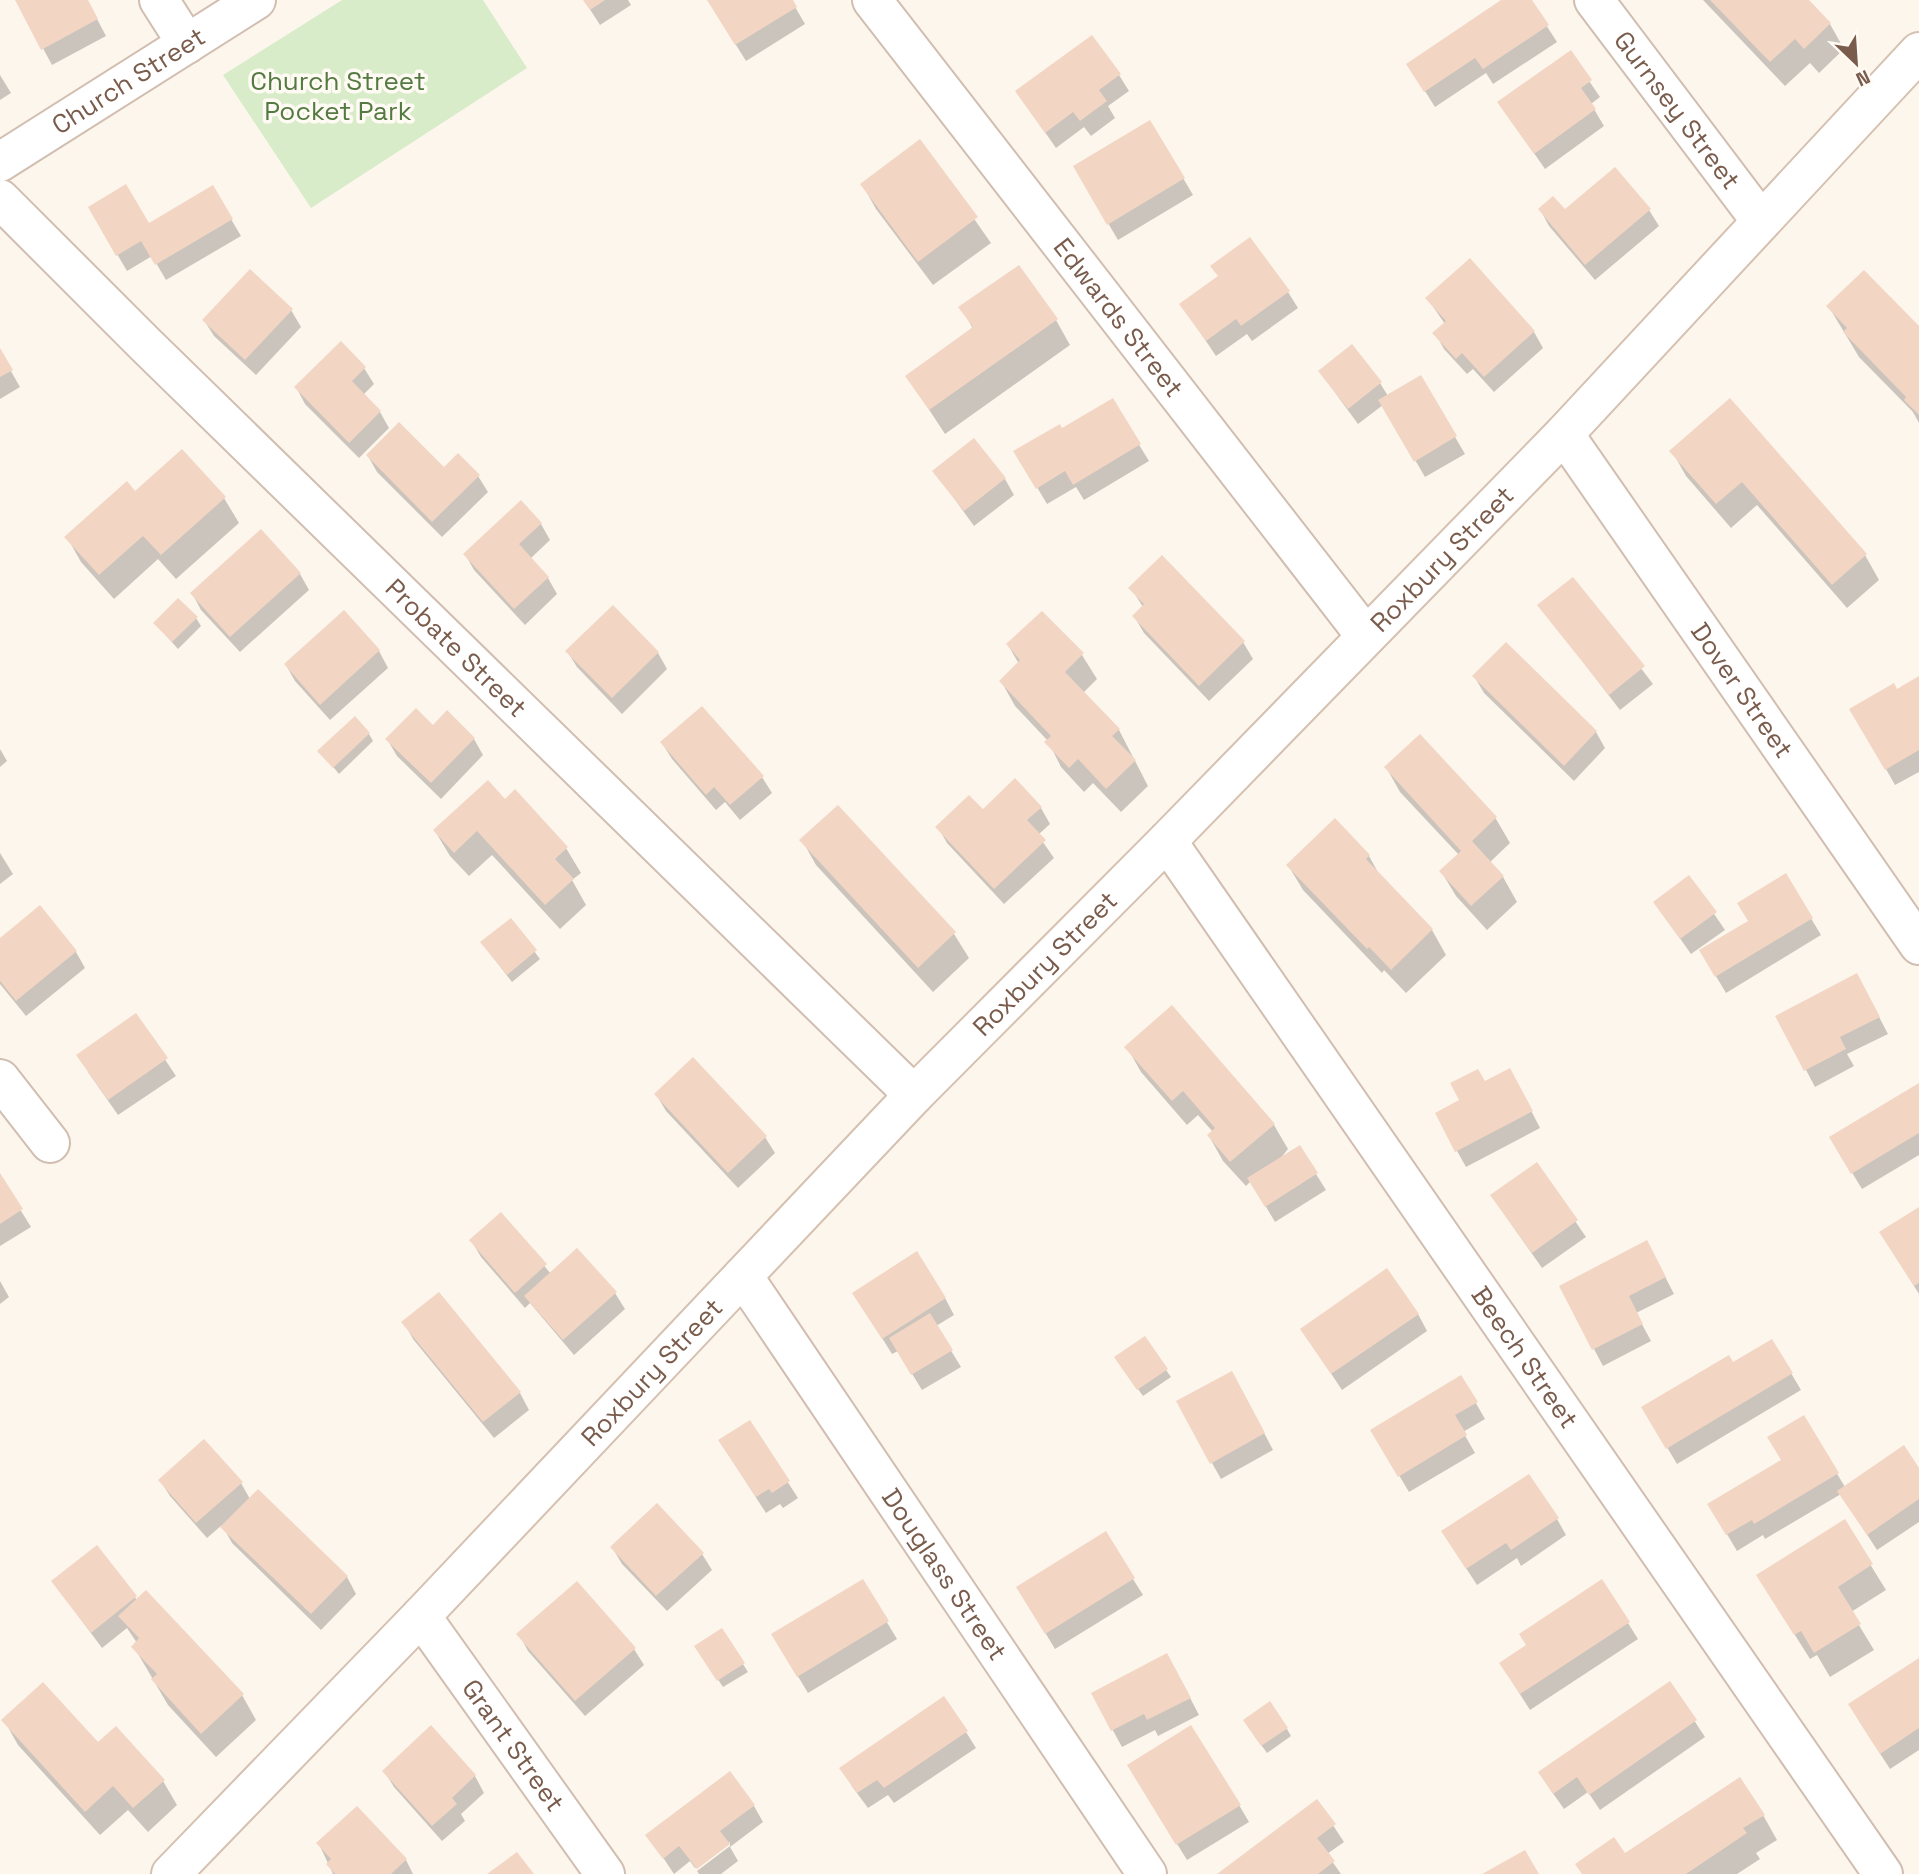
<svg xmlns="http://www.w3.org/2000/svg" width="1919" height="1874" font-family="'Space Grotesk',sans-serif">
  <rect width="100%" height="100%" fill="#fdf6ec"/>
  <path fill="#d8ecc9" d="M342,0h141l44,68 -216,140 -88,-133z"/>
  <g fill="#0003">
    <path d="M17,0h70l19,36 -54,29z"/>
    <path d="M584,0h44l3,5 -31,20z"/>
    <path d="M708,0h83l14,24 -59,37z"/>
    <path d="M1504,0h26l27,42 -64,42 -7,-11 -51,34 -17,-27z"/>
    <path d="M1703,0h104l23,24 14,25 -25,24 -9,-10 -25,23z"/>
    <path d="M1570,53l30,44 -9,7 13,22 -59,43 -46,-66z"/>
    <path d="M0,75l11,18 -11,7z"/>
    <path d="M1119,75l10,16 -21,15 7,12 -24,18 -7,-9 -28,21 -39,-56z"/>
    <path d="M1150,122l43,73 -75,45 -43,-73z"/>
    <path d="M920,142l71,101 -58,42 -57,-76 -14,-25z"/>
    <path d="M212,187l29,49 -75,44 -14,-24 -25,15 -37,-63 58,17z"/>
    <path d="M1540,209l25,3 84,-2 10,16 -64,54 -46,-54z"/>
    <path d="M1288,292l10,16 -46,33 -5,-7 -31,22 -35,-52z"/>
    <path d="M1427,298l107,34 9,16 -49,44 -21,-23 -6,5 -23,-25 -9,-16 10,-9z"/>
    <path d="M961,307l95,13 14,25 -125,89 -38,-58 66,-47z"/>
    <path d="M1829,307l90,21v95l-6,-11 -54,-55z"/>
    <path d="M291,310l10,17 -45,48 -42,-39 -10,-16z"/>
    <path d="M0,352l20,35 -20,12z"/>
    <path d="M364,368l10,16 -11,11 17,17 9,16 -30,30 -54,-54 -9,-17z"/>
    <path d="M1320,372l60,11 8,13 32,-19 45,77 -40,23 -42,-72 -25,19z"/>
    <path d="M1730,400l135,155 14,25 -32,28 -90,-103 -26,23 -45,-52 -14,-25z"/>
    <path d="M1112,401l37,60 -65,39 -8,-13 -29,17 -31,-52 46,-21z"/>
    <path d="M368,456l110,20 10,16 -46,45 -65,-65z"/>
    <path d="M935,472l70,7 9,16 -40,31z"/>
    <path d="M135,493l89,5 15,25 -63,56 -18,-20 -44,40 -33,-37 -14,-25z"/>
    <path d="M521,502l20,22 9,16 -20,19 18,19 9,16 -32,31 -51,-55 -9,-16z"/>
    <path d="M300,574l9,16 -69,62 -39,-42 -9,-17z"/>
    <path d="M1573,579l80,105 -33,26 -80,-104z"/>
    <path d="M1131,588l112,54 10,17 -44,42 -65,-68 -10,-17 9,-9z"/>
    <path d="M344,613l35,38 9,17 -58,52 -35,-39 -9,-16z"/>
    <path d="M196,618l5,8 -23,23 -23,-26z"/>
    <path d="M1008,645l74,10 15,24 -14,14 36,37 29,56 -27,26 -28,-29 -9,9 -23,-25 -13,-26 -33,-35 -14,-25 18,-17z"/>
    <path d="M567,651l91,2 9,16 -45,45 -45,-47z"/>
    <path d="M1474,676l122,56 9,16 -31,33 -90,-88z"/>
    <path d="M1919,680v92l-24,13 -43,-76z"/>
    <path d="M433,727l41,12 9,16 -42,44 -44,-43 -10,-17z"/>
    <path d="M369,734l4,7 -34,33 -19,-23z"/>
    <path d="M1420,736l76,83 14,24 -21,20 14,14 14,25 -30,28 -31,-34 -15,-25 18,-16 -59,-63 -14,-25z"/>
    <path d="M662,743l100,34 10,16 -32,27 -15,-18 -9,8 -44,-51z"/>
    <path d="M0,749l7,12 -7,6z"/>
    <path d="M505,801l61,47 15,25 -9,7 14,25 -26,24 -68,-74 -23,21 -19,-20 -15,-25z"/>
    <path d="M838,808l116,126 15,24 -36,34 -117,-127 -14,-25z"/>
    <path d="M1041,808l9,16 -12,11 16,23 -50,46 -57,-61 -9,-16z"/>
    <path d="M1335,820l34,36 11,20 52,54 14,25 -40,38 -22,-23 -2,3 -79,-83 -15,-25z"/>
    <path d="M0,853l13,21 -13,10z"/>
    <path d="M1785,875l36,60 -95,58 -25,-42 49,-30z"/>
    <path d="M1689,877l36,53 -34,24 -36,-51z"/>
    <path d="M511,920l29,39 -28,23 -30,-39z"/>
    <path d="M0,940l76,12 9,16 -59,48 -26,-32z"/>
    <path d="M1866,992l22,42 -41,20 7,12 -39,21 -37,-70z"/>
    <path d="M136,1016l40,60 -58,39 -30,-43z"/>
    <path d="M1127,1047l147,78 14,24 -8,10 36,15 10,16 -51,32 -24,-41 -5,5 -23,-25 -14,-25 4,-4 -15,-17 -11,10 -46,-53z"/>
    <path d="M1484,1083l35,4 21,41 -74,39 -9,-16 4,-50z"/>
    <path d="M1919,1085v70l-57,34 -31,-51z"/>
    <path d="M656,1094l109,43 10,16 -37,35 -72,-77z"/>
    <path d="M1536,1164l50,73 -44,31 -40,-57z"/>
    <path d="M0,1177l31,50 -31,19z"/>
    <path d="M1919,1209v85l-23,-37z"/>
    <path d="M501,1214l50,60 64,19 10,16 -51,46 -44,-52 -5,5 -44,-51 -10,-17z"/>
    <path d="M1656,1259l18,35 -38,19 15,28 -48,25 -42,-79z"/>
    <path d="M0,1281l9,16 -9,7z"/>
    <path d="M439,1294l81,99 9,17 -35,28 -81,-99 -9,-17z"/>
    <path d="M945,1298l9,17 -18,11 25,41 -39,23 -24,-39 -6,3 -28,-45z"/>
    <path d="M1418,1314l9,17 -85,59 -40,-60z"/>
    <path d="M1772,1341l29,49 -124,74 -34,-57 90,-43z"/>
    <path d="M1121,1365l45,5 5,7 -28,19z"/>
    <path d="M1461,1377l24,42 -22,13 12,21 -66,39 -37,-62z"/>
    <path d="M1241,1389l32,61 -52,29 -9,-16z"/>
    <path d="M1803,1417l42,70 74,-16v51l-42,28 -36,-56 -76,45 -2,-4 -26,16 -28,-47 74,-43z"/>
    <path d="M749,1422l49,76 -15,10 -3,-4 -14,9 -36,-56z"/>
    <path d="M160,1480l81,3 9,16 8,-8 89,86 9,17 -35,36 -89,-87 -10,-18 -15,13 -37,-42z"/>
    <path d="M1557,1519l9,16 -45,31 -4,-8 -40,27 -24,-37z"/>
    <path d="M1844,1522l42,68 -35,22 23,38 -44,27 -13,-22 -7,4 -37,-59z"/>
    <path d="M612,1547l90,7 10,16 -45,41 -45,-47z"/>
    <path d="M96,1548l41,52 105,95 14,25 -40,37 -48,-52 -34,-58 3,-4 -10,-15 -25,20 -49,-66z"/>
    <path d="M1133,1579l10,16 -88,54 -27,-45z"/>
    <path d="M862,1581l35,58 -89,54 -35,-58z"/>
    <path d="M1628,1623l10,16 -108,71 -19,-30z"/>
    <path d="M722,1631l26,41 -25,15 -22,-33z"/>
    <path d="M519,1634l115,15 10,16 -59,51 -57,-65z"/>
    <path d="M1919,1660v90l-29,19 -31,-48z"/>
    <path d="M1176,1671l23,44 -41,21 -3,-6 -33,17 -29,-53z"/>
    <path d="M1670,1684l35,53 -105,73 -12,-18 -24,17 -14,-20z"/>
    <path d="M4,1720l94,24 65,37 14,24 -29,27 -20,-22 -28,25 -82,-90z"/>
    <path d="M431,1728l44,48 9,17 -23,21 4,7 -23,20 -48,-54 -10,-16z"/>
    <path d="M1249,1728l38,1 4,7 -24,17z"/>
    <path d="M966,1732l10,16 -82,55 -6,-8 -20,13 -17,-23z"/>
    <path d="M1139,1782l100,23 10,17 -62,38z"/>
    <path d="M1317,1801l27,41 -17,12 14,20h-121z"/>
    <path d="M754,1806l9,16 -33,25 8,14 -17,13h-22l-2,-3 33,-25v-4l-35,26 -5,-7 -16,13 -26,-39z"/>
    <path d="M357,1808l49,52 7,14h-80l-14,-30z"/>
    <path d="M1763,1815l14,25 -21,13 4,6 -23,15h-154l42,-19z"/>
  </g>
  <g fill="#f3d5c3">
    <path d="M15,0h73l10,19 -57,31z"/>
    <path d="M583,0h22l-15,10z"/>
    <path d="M707,0h86l4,7 -62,38z"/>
    <path d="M1501,0h31l17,25 -66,44 -8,-11 -51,34 -18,-28z"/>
    <path d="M1710,0h99l22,23 -27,26 -9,-10 -25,23z"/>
    <path d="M1092,35l29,39 -22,16 8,11 -27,20 -7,-9 -28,21 -30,-42z"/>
    <path d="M1571,50l21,30 -11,8 15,21 -62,45 -37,-52z"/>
    <path d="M1150,120l35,58 -78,47 -34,-59z"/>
    <path d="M920,139l58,78 -60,45 -58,-78z"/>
    <path d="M1615,167l36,42 -66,56 -47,-56 15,-13 12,13z"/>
    <path d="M126,184l23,39 64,-38 20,34 -78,46 -14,-24 -25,15 -28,-49z"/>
    <path d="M1250,237l40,54 -49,35 -5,-7 -30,22 -27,-37 39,-28 -8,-10z"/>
    <path d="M1470,258l65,73 -51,46 -22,-24 -6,6 -24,-26 14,-12 -21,-23z"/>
    <path d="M1019,265l39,54 -129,91 -24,-34 68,-49 -15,-20z"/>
    <path d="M250,269l43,40 -48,51 -43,-40z"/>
    <path d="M1864,270l55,56v89l-15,-15 2,-3 -63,-65 4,-4 -21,-22z"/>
    <path d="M341,341l25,26 -14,14 29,30 -32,32 -55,-56z"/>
    <path d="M1352,344l30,38 -34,27 -30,-38z"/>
    <path d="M0,348l13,22 -13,7z"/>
    <path d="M1421,375l36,61 -43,26 -36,-62z"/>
    <path d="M1113,398l28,46 -68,41 -8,-14 -29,18 -23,-38 47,-27 2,4z"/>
    <path d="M1730,398l137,156 -35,31 -90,-103 -26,22 -47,-53z"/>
    <path d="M399,422l45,45 14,-14 22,22 -48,47 -66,-67z"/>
    <path d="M974,438l32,40 -42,33 -32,-40z"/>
    <path d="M182,449l44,48 -65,58 -18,-19 -44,39 -35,-38 63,-56 8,10z"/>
    <path d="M521,500l21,23 -23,21 30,33 -35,32 -51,-55z"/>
    <path d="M261,529l40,44 -71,64 -40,-44z"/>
    <path d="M1162,555l83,86 -46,45 -67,-70 12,-12 -16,-16z"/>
    <path d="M1573,577l72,89 -36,29 -72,-90z"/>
    <path d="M178,598l20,19 -26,25 -19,-19z"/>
    <path d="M613,605l46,47 -47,46 -47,-47z"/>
    <path d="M344,610l36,40 -60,55 -36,-41z"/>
    <path d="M1042,611l42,42 -19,19 55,57 -8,7 24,24 -30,29 -28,-30 -9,9 -25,-26 7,-6 -52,-55 21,-21 -14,-16z"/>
    <path d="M1506,642l91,89 -33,35 -92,-90z"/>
    <path d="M1919,676v74l-34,20 -36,-61 45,-26 3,6z"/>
    <path d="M702,706l62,70 -34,29 -16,-18 -8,8 -46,-53z"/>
    <path d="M416,708l17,17 14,-15 28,28 -44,45 -46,-44z"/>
    <path d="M355,716l15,17 -37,35 -16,-17z"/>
    <path d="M1420,734l77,83 -25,24 32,35 -33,30 -32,-35 22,-20 -77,-84z"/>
    <path d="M1015,778l27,29 -15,13 19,20 -52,49 -59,-62 34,-32 14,14z"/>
    <path d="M488,780l17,19 10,-10 53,58 -13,12 19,20 -29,26 -68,-74 -23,22 -21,-23z"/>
    <path d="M838,805l118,127 -38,36 -119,-128z"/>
    <path d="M1335,818l35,37 -4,4 67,70 -42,41 -22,-23 -2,2 -81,-84z"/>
    <path d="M1786,873l27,45 -98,59 -16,-27 49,-29 -11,-18z"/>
    <path d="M1689,875l28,37 -37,27 -27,-37z"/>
    <path d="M40,905l37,46 -61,50 -16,-20v-43z"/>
    <path d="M511,918l26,32 -30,25 -27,-33z"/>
    <path d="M1857,973l23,44 -40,20 6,12 -42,22 -29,-55z"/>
    <path d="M1172,1005l103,119 -45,38 -23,-27 8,-7 -32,-37 -11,10 -48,-54z"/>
    <path d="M136,1013l32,45 -60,42 -32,-45z"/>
    <path d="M693,1057l74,79 -39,37 -74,-79z"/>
    <path d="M1510,1068l23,43 -78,41 -20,-39 24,-13 -9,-17 28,-14 7,12z"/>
    <path d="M1919,1083v50l-68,41 -22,-37z"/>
    <path d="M1300,1145l18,28 -53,34 -18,-29z"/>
    <path d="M1537,1162l41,58 -46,33 -42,-58z"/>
    <path d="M0,1173l23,36 -23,15z"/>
    <path d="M1919,1207v76l-5,3 -35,-54z"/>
    <path d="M501,1212l46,52 -32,29 -46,-53z"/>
    <path d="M1647,1240l19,37 -37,19 14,28 -51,26 -33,-64z"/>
    <path d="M577,1248l40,44 -54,48 -39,-44z"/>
    <path d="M917,1251l29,47 -64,41 -30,-46z"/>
    <path d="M1387,1268l32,46 -88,60 -31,-45z"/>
    <path d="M439,1292l82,100 -38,30 -82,-100z"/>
    <path d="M930,1313l23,37 -42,25 -22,-37z"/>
    <path d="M1145,1336l23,33 -31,21 -23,-33z"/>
    <path d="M1772,1339l21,34 -127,76 -25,-42 88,-52 4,7z"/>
    <path d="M1232,1371l33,62 -55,31 -34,-63z"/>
    <path d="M1461,1375l17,27 -23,13 12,20 -69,42 -28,-47z"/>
    <path d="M1804,1415l35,58 -85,51 -2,-4 -26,15 -19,-31 74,-44 -14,-23z"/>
    <path d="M750,1420l40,61 -18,12 -3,-4 -13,8 -38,-57z"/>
    <path d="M204,1439l39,43 -47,41 -38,-43z"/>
    <path d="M1904,1445l15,23v31l-52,36 -30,-44z"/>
    <path d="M1529,1474l30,44 -48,32 -5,-7 -40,26 -25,-38z"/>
    <path d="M258,1489l90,87 -37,38 -91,-87z"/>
    <path d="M657,1503l47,50 -48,43 -46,-49z"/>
    <path d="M1845,1519l28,45 -35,23 23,37 -47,29 -13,-22 -7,4 -38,-60z"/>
    <path d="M1106,1531l29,47 -90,56 -29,-47z"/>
    <path d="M97,1545l40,51 -46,37 -40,-52z"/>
    <path d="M863,1579l26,42 -92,56 -26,-43z"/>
    <path d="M1602,1579l28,43 -110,72 -21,-31 27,-18 -7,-11z"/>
    <path d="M577,1581l59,67 -61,53 -59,-67z"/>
    <path d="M146,1590l98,104 -43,40 -50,-55 6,-5 -26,-27 8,-9 -21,-22z"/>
    <path d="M722,1628l23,35 -28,18 -23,-35z"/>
    <path d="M1167,1653l24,45 -44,22 -3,-6 -33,17 -20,-38z"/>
    <path d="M1919,1658v70l-39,26 -32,-50z"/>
    <path d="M1670,1681l27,39 -108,75 -12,-18 -24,17 -15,-22z"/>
    <path d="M43,1682l55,60 18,-16 49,54 -32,28 -20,-22 -28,26 -84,-92z"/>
    <path d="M944,1696l24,35 -84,57 -7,-8 -20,13 -18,-25z"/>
    <path d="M1270,1701l18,27 -27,18 -18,-26z"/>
    <path d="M431,1725l45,50 -24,23 5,6 -25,22 -50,-55z"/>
    <path d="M1191,1725l50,80 -65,40 -49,-80z"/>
    <path d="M730,1771l25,34 -35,26 10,13 -33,25 -18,-23 -16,13 -18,-24z"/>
    <path d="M1740,1777l25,38 -22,13 4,5 -61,41h-104l-7,-10 39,-27 11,16z"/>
    <path d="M1317,1799l19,25 -19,14 18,23 -17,13h-101z"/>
    <path d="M357,1806l50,53 -16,15h-56l-9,-10 5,-5 -15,-16z"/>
    <path d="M1525,1850l14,24h-57z"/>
    <path d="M517,1852l17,22h-47z"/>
  </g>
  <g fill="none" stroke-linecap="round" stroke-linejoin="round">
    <g stroke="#d1beb0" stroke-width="42">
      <g id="street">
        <path d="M159,0l28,44"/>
        <path id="s1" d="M872,0l493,635"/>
        <path id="s2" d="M1594,0l167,221"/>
        <path id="s3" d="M0,162l256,-162"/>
        <path id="s4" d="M0,199l146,146 768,750"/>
        <path id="s5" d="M1564,434l355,511"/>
        <path id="s6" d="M1167,841l716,1033"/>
        <path d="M0,1079l50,64"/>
        <path id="s7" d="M743,1276l404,598"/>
        <path id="s8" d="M421,1616l184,258"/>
      </g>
    </g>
    <g stroke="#d6c0b0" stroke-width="42">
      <g id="secondary">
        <path id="s9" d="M171,1874l250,-258 493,-521 253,-254 397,-407 355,-382"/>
      </g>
    </g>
    <use href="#street" stroke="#fff" stroke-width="38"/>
    <use href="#secondary" stroke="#fff" stroke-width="38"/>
  </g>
  <g text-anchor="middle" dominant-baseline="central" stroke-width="7" stroke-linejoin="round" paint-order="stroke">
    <g font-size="26" fill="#7a5c4d" stroke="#fffaf3">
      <text stroke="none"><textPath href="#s3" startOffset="152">Church Street</textPath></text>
      <text stroke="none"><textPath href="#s2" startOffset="138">Gurnsey Street</textPath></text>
      <text stroke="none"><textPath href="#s1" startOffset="402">Edwards Street</textPath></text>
      <text stroke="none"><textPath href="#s9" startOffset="1829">Roxbury Street</textPath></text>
      <text stroke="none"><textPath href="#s4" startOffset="640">Probate Street</textPath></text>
      <text stroke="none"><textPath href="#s5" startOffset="312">Dover Street</textPath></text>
      <text stroke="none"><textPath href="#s9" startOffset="1262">Roxbury Street</textPath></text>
      <text stroke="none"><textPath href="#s6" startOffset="628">Beech Street</textPath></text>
      <text stroke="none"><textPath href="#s9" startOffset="695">Roxbury Street</textPath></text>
      <text stroke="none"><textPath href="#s7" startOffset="360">Douglass Street</textPath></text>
      <text stroke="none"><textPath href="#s8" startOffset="159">Grant Street</textPath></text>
    </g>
    <g font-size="26" fill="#537a41" stroke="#fffaf3">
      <text x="338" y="81">Church Street<tspan x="338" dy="30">Pocket Park</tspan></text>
    </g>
  </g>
  <g transform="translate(1856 63) rotate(155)" stroke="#fffaf3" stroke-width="5" paint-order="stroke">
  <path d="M0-5L12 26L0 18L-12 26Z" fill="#7a5c4d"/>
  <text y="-10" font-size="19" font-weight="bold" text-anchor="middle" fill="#7a5c4d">N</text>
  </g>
</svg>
